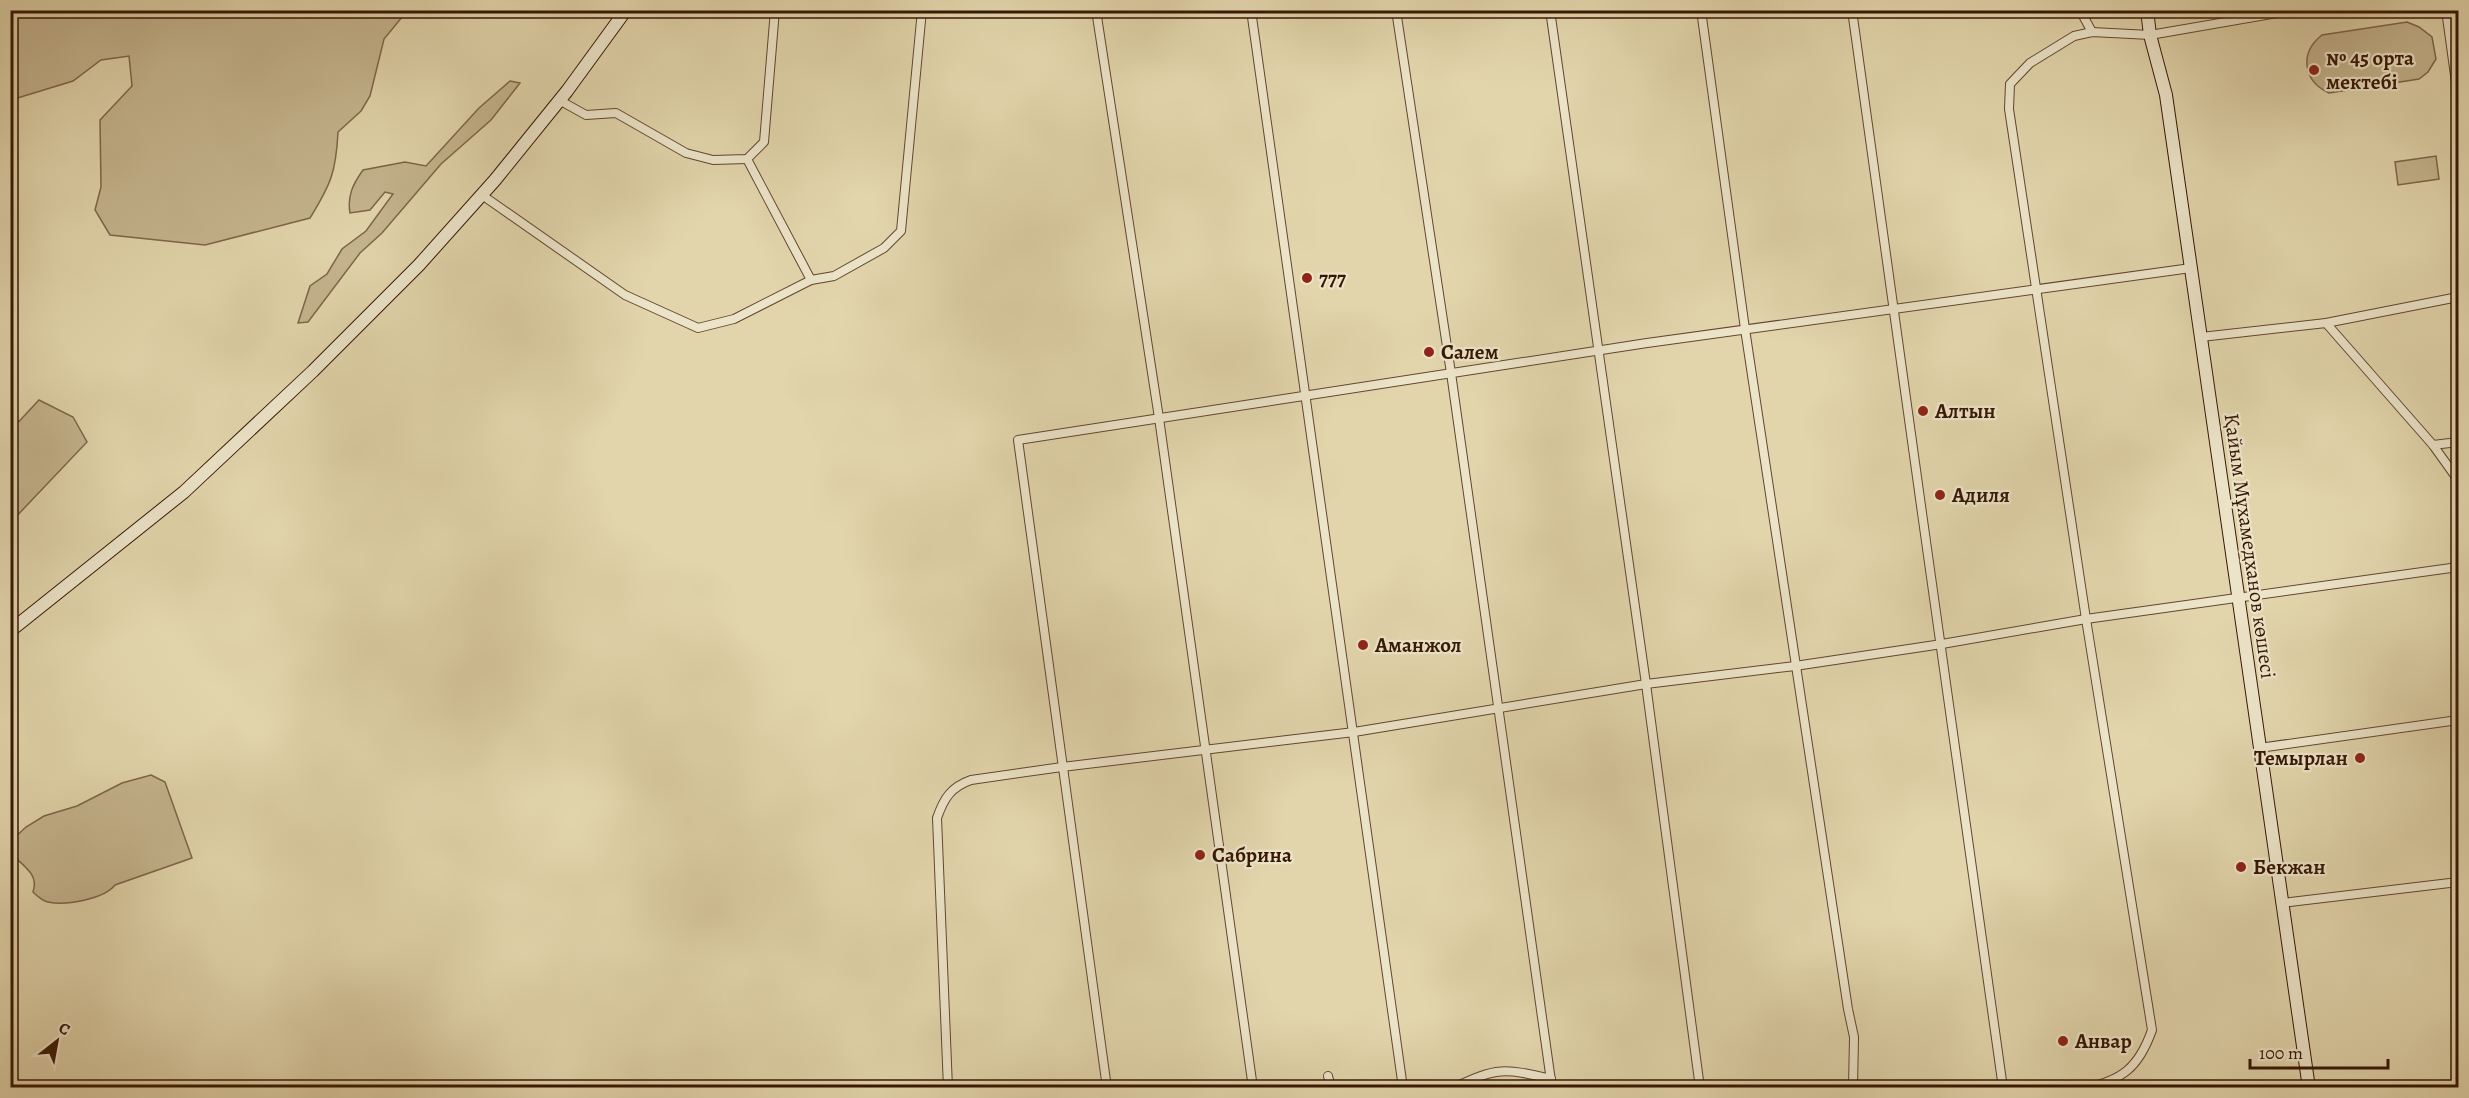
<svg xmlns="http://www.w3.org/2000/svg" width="2469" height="1098" font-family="Alegreya,serif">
  <rect width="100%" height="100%" fill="#e2d5ac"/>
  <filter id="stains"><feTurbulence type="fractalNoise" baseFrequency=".00333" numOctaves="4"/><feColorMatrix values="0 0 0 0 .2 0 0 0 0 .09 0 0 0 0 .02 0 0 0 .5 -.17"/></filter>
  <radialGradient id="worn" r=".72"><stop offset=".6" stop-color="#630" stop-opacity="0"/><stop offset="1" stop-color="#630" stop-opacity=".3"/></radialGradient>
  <g fill="#c5b58f" stroke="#7e664a" stroke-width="1.5">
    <path d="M11,10h396v1l-23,28 -14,57 -9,15 -23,21c-2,40 -7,52 -28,86l-105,27 -95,-10 -15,-25 6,-23 -1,-67 32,-34 -3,-30 -28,4 -28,21 -62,19z"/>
    <path d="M2407,22l12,5 13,10 4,22 -8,13 -9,7 -90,14c-26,-12 -30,-40 -7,-58z"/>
    <path d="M510,81l10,2 -29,37 -50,44 -59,69 -22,20 -52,69 -10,1 12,-37 17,-12 15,-25 24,-18 27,-37 -8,-2 -15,18 -20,3c-3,-17 3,-29 13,-43l42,-8 21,4 53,-58z"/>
    <path d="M2436,156l3,23 -41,6 -3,-23z"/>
    <path d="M39,400l34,17 14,25 -76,80v-92z"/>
    <path d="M151,775l14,7 27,76 -77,27c-11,14 -49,21 -67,17 -5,-1 -11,-6 -15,-10 5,-14 -4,-22 -14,-31l-8,2v-22l15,-14 18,-11 33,-10 45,-23z"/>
  </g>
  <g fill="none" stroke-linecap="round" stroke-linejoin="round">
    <g stroke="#62462e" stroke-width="10">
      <g id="street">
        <path d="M1096,10l63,408 94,670"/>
        <path d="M1251,10l152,1078"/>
        <path d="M1396,10l55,363 101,715"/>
        <path d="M1550,10l96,674 54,404"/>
        <path d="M1701,10l44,319 103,680 6,28 -1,51"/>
        <path d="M1852,10c48,360 102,718 151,1078"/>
        <path d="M2080,10l12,22"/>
        <path d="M2446,10l12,87"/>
        <path d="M559,100l27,15 30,-2 70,40 27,7 34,-1 17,-17 11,-132"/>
        <path d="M747,159l64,121 23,-4 50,-28 17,-17 21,-221"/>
        <path d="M482,195l143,100 73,33 36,-9 77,-39"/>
        <path d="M2326,323l132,-26"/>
        <path d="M2201,337l125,-14 107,122 25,35"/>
        <path d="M2433,445l25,-3"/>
        <path d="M2259,748l199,-28"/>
        <path d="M2282,903l176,-21"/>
        <path d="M1328,1076l3,12"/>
        <path d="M948,1088l-11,-270c7,-20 14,-31 34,-38l91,-13 292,-35 292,-48 149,-18 147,-22 144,-25 372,-52"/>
        <path d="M1107,1088l-89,-648 629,-97 544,-75"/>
        <path d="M1453,1088c44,-21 51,-20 98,-9"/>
        <path d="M2084,1088c38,-7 55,-21 68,-58l-66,-411 -77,-510 1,-25 20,-21 44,-27 18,-4 58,3 145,-25"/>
      </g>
    </g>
    <g stroke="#371704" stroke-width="14">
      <g id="secondary">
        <path d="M2147,10l3,25 16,60 143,993"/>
        <path d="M10,631l174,-139 129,-121 106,-106 76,-85 72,-89 59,-81"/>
      </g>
    </g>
    <use href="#street" stroke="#ece4c9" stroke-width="8"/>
    <use href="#secondary" stroke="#ece4c9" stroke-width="12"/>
  </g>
  <g fill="#8f2418" stroke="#ece4c9" stroke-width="2">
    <circle cx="2314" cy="70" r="6"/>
    <circle cx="1307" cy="278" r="6"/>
    <circle cx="1429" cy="352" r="6"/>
    <circle cx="1923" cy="411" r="6"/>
    <circle cx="1940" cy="495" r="6"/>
    <circle cx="1363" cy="645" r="6"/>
    <circle cx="2360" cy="758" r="6"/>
    <circle cx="1200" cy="855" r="6"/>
    <circle cx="2241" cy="867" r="6"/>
    <circle cx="2063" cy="1041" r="6"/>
  </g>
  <g text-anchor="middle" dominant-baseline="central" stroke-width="4.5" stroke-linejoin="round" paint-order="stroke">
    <g font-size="21" font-weight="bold" fill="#371704" stroke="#ece4c9" text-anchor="start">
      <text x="2326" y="58">№ 45 орта<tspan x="2326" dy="24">мектебі</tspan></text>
      <text x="1319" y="278">777</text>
      <text x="1441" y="352">Салем</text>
      <text x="1935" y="411">Алтын</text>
      <text x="1952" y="495">Адиля</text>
      <text x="1375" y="645">Аманжол</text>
      <text x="2348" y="758" text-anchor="end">Темырлан</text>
      <text x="1212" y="855">Сабрина</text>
      <text x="2253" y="867">Бекжан</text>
      <text x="2075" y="1041">Анвар</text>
    </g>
    <g font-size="21" fill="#371704" stroke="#ece4c9">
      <text transform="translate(2250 546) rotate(82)">Қайым Мұхамедханов көшесі</text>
    </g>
  </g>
  <rect width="2469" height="1098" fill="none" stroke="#e2d5ac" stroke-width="36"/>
  <rect x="12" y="12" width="2445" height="1074" fill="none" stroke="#371704" stroke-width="3"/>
  <rect x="18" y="18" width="2433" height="1062" fill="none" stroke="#371704" stroke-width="1.5"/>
  <g transform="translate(57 1041) rotate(31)" stroke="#ece4c9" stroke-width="4.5" paint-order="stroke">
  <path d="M0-4.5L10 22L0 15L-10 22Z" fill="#371704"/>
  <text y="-9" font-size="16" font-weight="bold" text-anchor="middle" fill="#371704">С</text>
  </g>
  <path d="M2250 1059v9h138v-9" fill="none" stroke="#371704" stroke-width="3"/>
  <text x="2259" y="1059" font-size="18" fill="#371704" stroke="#ece4c9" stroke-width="4.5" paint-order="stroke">100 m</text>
  <rect width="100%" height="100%" filter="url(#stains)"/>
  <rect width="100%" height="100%" fill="url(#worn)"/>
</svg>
